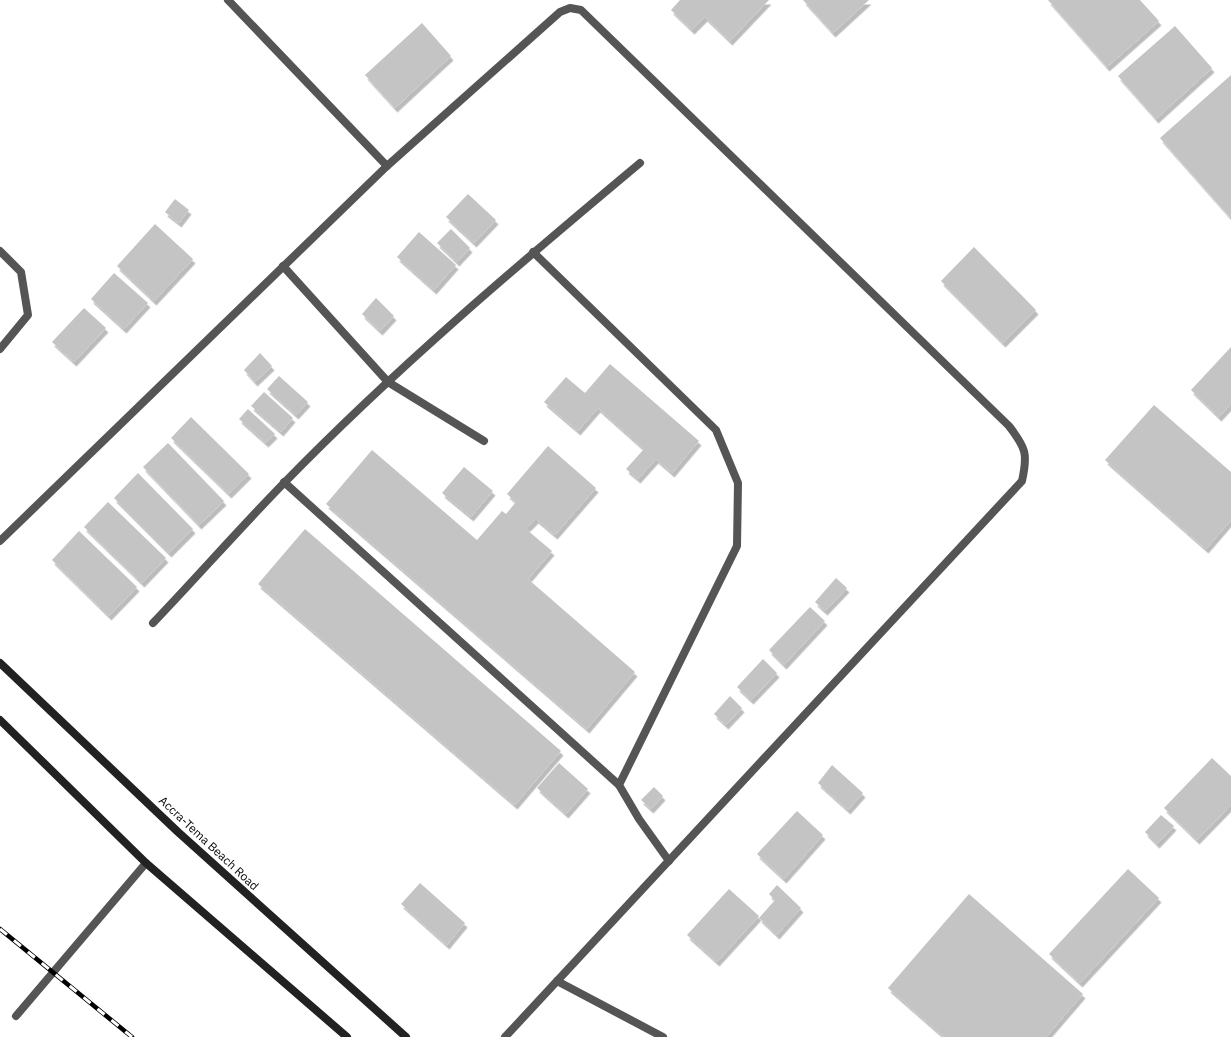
<svg xmlns="http://www.w3.org/2000/svg" width="1231" height="1037" font-family="'IBM Plex Sans',sans-serif">
  <defs>
    <filter id="shadow"><feDropShadow dx="2.5" dy="4.5" stdDeviation="0" flood-color="#0004"/></filter>
  </defs>
  <rect width="100%" height="100%" fill="#fff"/>
  <g fill="#c4c4c4" filter="url(#shadow)">
    <path d="M680,0h89l-39,41 -25,-24 -13,13 -21,-20z"/>
    <path d="M803,0h66l-36,33z"/>
    <path d="M1048,0h92l19,21 -52,46z"/>
    <path d="M422,23l29,33 -56,52 -30,-33z"/>
    <path d="M1175,26l37,42 -56,51 -38,-43z"/>
    <path d="M1231,75v141l-1,1 -70,-79z"/>
    <path d="M468,194l28,26 -22,23 -28,-26z"/>
    <path d="M175,199l14,11 -10,13 -14,-11z"/>
    <path d="M155,224l38,35 -39,42 -37,-35z"/>
    <path d="M451,229l19,19 -13,14 -20,-19z"/>
    <path d="M419,232l37,33 -22,25 -37,-33z"/>
    <path d="M974,247l62,63 -33,33 -62,-62z"/>
    <path d="M114,273l34,30 -24,26 -33,-30z"/>
    <path d="M376,298l18,18 -14,15 -18,-17z"/>
    <path d="M84,308l22,20 -32,34 -22,-20z"/>
    <path d="M1231,347v57l-12,13 -28,-27z"/>
    <path d="M260,353l12,13 -17,16 -11,-12z"/>
    <path d="M610,364l89,77 -27,32 -16,-14 -18,20 -12,-10 18,-20 -46,-41 -20,23 -34,-29 22,-25 19,16z"/>
    <path d="M279,376l29,26 -12,13 -29,-26z"/>
    <path d="M264,392l29,26 -12,14 -30,-26z"/>
    <path d="M1154,405l77,67v48l-25,29 -101,-89z"/>
    <path d="M248,409l27,25 -9,9 -27,-24z"/>
    <path d="M191,417l58,57 -20,20 -58,-56z"/>
    <path d="M168,443l56,58 -25,24 -56,-58z"/>
    <path d="M548,446l48,42 -41,47 -19,-16 -10,10 26,22 -24,28 107,93 -48,57 -261,-225 46,-54 105,90 25,-29 4,3 10,-12 -9,-8z"/>
    <path d="M464,467l29,24 -22,26 -29,-24z"/>
    <path d="M138,473l55,56 -24,24 -55,-55z"/>
    <path d="M108,502l58,56 -24,25 -58,-56z"/>
    <path d="M305,529l256,222 -46,54 -257,-221z"/>
    <path d="M79,531l58,56 -28,29 -57,-56z"/>
    <path d="M836,578l11,10 -22,23 -10,-9z"/>
    <path d="M810,607l15,14 -41,44 -15,-15z"/>
    <path d="M763,659l14,14 -26,27 -14,-13z"/>
    <path d="M730,696l12,12 -16,17 -12,-11z"/>
    <path d="M1212,758l19,18v29l-34,35 -33,-32z"/>
    <path d="M559,763l29,26 -22,25 -29,-26z"/>
    <path d="M832,765l31,28 -15,17 -30,-27z"/>
    <path d="M654,787l9,9 -12,13 -10,-9z"/>
    <path d="M797,811l26,24 -39,44 -27,-25z"/>
    <path d="M1161,815l13,11 -17,18 -12,-12z"/>
    <path d="M1128,869l31,29 -79,85 -31,-29z"/>
    <path d="M420,883l45,40 -18,22 -46,-41z"/>
    <path d="M777,885l24,23 -24,27 -18,-17 16,-18 -6,-6z"/>
    <path d="M729,889l30,27 -42,46 -30,-27z"/>
    <path d="M969,894l114,100 -37,43h-102l-56,-49z"/>
  </g>
  <g fill="none" stroke-linecap="round" stroke-linejoin="round">
    <g stroke="#555" stroke-width="8">
      <path d="M228,0l159,166"/>
      <path d="M0,251l21,21 7,43 -28,34"/>
      <path d="M533,252l183,178 22,53 -1,63 -118,239 20,34 30,42"/>
      <path d="M283,266l105,116 96,59"/>
      <path d="M284,482l335,303"/>
      <path d="M0,541l387,-375 173,-154 10,-4 11,2 428,416c17,22 19,28 13,55l-517,556"/>
      <path d="M153,623c44,-46 86,-94 131,-140 111,-114 234,-218 356,-320"/>
      <path d="M557,981l106,56"/>
      <path d="M16,1016l130,-153"/>
    </g>
    <g stroke="#222" stroke-width="8">
      <path d="M0,663l178,169 228,205"/>
      <path d="M0,720l146,143 201,174"/>
    </g>
    <g stroke="#000" stroke-width="4.5">
      <path id="rail" d="M0,929l132,108"/>
    </g>
    <use href="#rail" stroke="#fff" stroke-width="3" stroke-dasharray="9" stroke-linecap="butt"/>
  </g>
  <g text-anchor="middle" dominant-baseline="central" stroke-width="3" stroke-linejoin="round" paint-order="stroke">
    <g font-size="12" fill="#000" stroke="#fff">
      <text transform="translate(209 843) rotate(43)">Accra-Tema Beach Road</text>
    </g>
  </g>
</svg>
